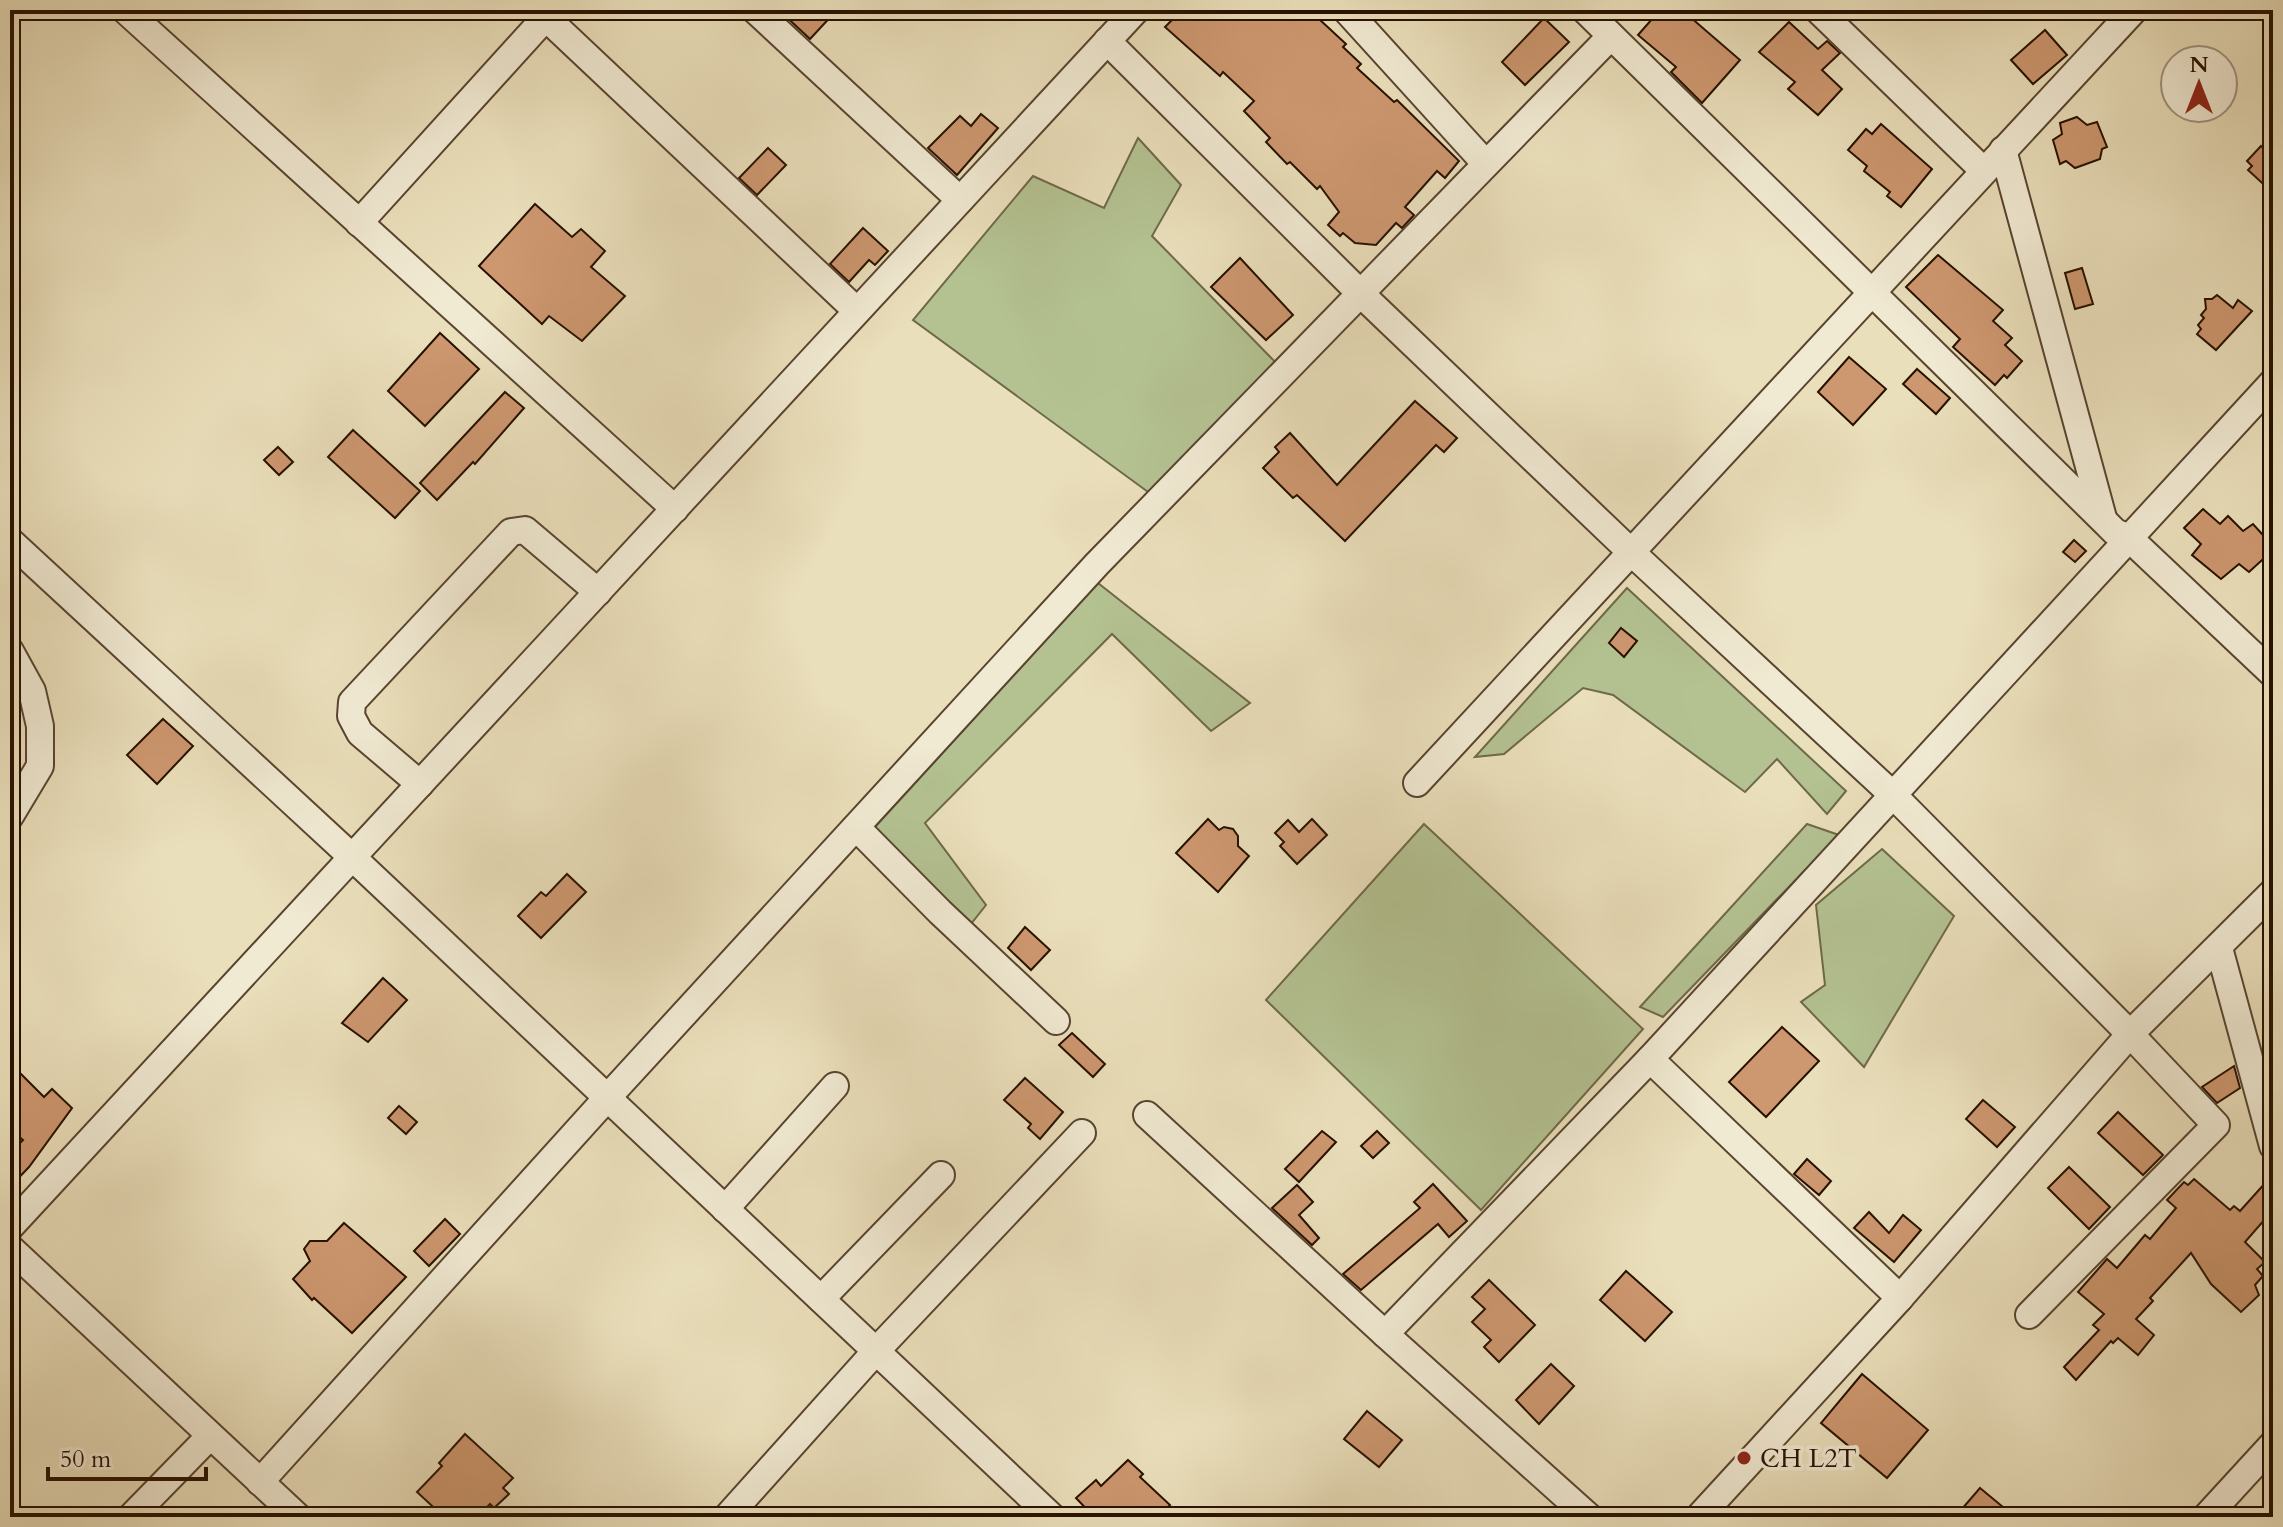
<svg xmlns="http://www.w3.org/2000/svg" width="2283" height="1527" font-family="Cardo,serif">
  <rect width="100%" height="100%" fill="#eadfbb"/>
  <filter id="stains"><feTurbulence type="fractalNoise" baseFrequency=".0025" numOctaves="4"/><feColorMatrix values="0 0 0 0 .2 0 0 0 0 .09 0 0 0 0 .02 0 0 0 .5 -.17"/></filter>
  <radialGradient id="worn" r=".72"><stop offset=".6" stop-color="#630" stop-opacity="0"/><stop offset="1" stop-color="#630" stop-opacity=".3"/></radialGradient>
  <g fill="#b4c292" stroke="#6e6949" stroke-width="2">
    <path d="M1138,138l43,47 -29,51 132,135 -125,129 -246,-180 120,-144 71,32z"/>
    <path d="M1098,583l152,120 -39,28 -99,-97 -187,189 61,82 -19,24 -92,-102z"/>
    <path d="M1627,588l219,203 -19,23 -50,-55 -32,33 -132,-97 -30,-7 -79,66 -29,3z"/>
    <path d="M1424,824l219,205 -162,181 -215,-210z"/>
    <path d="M1807,824l32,11 -176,182 -23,-10z"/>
    <path d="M1882,849l72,67 -90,151 -63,-65 24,-17 -9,-80z"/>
  </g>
  <g fill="#cd976f" stroke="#271000" stroke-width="2">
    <path d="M779,10h58l-27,29z"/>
    <path d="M1182,10h146l-9,9 27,25 -3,3 18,17 -4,4 37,34 3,-2 62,61 -14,17 -8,-7 -32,36 9,8 -12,13 -6,-5 -20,22 -21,-2 -12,-10 -3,3 -12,-11 11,-13 -19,-26 -3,3 -27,-27 -3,2 -21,-22 4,-4 -26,-27 10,-10 -31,-29 -3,4 -55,-49z"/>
    <path d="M1660,10h22l58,50 -38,43 -31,-31 5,-5 -38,-32z"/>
    <path d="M1544,18l25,24 -44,43 -23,-23z"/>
    <path d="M1789,22l29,27 9,-8 13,12 -18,17 20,19 -24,26 -30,-26 7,-7 -36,-30z"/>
    <path d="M2045,30l22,25 -34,29 -22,-24z"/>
    <path d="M981,114l17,14 -41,47 -29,-27 32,-32 11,10z"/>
    <path d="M2077,117l10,8 10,-3 10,25 -5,2 -2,10 -25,9 -9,-7 -6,3 -7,-24 9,-6 -2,-11z"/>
    <path d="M1881,124l51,45 -31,38 -14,-11 3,-4 -26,-21 3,-5 -19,-16 18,-21 6,5z"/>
    <path d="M2261,146l12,11v36l-25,-23 4,-4 -5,-5z"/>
    <path d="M768,148l18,17 -29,30 -18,-17z"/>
    <path d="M535,204l37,33 9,-8 24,22 -14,16 34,29 -43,45 -33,-25 -7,8 -63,-58z"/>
    <path d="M863,228l25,23 -13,14 -6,-5 -20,22 -19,-18z"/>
    <path d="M1938,255l65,55 -10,11 19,17 -7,7 17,16 -15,17 -3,-3 -9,10 -42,-38 7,-8 -54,-52z"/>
    <path d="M1240,258l53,57 -27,25 -55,-53z"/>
    <path d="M2082,268l11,36 -18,5 -10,-36z"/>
    <path d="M2217,295l16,13 5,-8 14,11 -36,39 -19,-16 4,-5 -3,-4 6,-7 -3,-3 5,-6 -1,-10h7z"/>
    <path d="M440,333l39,36 -54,57 -37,-35z"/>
    <path d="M1849,357l37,32 -33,36 -35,-33z"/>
    <path d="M1917,369l33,29 -14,16 -33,-30z"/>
    <path d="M505,392l19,16 -49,56 -2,-2 -36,38 -17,-17z"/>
    <path d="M1415,401l42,37 -13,14 -8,-7 -91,96 -48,-46 -4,3 -30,-30 16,-16 -4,-5 15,-14 47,52z"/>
    <path d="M353,430l67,61 -25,27 -67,-61z"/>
    <path d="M278,447l15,15 -14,13 -15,-15z"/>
    <path d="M2203,509l17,15 8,-8 15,15 10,-7 9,10 11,-10v26l-24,22 -10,-8 -18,15 -29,-24 9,-11 -17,-16z"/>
    <path d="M2074,540l12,11 -11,11 -12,-10z"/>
    <path d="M1621,628l16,13 -13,16 -15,-14z"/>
    <path d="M163,719l30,27 -36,38 -30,-29z"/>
    <path d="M1208,819l11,11 5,-3 9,2 5,7v10l11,10 -31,36 -42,-39z"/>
    <path d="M1312,819l15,16 -30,29 -17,-18 4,-4 -9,-9 13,-13 11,12z"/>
    <path d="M567,874l19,18 -45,46 -23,-22 23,-24 5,4z"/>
    <path d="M1025,927l25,23 -19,20 -23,-22z"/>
    <path d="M383,978l24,22 -39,42 -26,-19z"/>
    <path d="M1782,1027l37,34 -53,56 -37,-35z"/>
    <path d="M1072,1033l33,31 -12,13 -34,-32z"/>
    <path d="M2234,1066l6,22 -23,15 -15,-16z"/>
    <path d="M20,1073l24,24 8,-8 20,19 -43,59 -19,20v-34l13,-13 -13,-11v-46z"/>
    <path d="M1025,1078l38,34 -23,27 -12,-11 3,-4 -27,-24z"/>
    <path d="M1983,1100l32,27 -18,20 -31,-28z"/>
    <path d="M399,1106l18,16 -11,12 -18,-16z"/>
    <path d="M2118,1112l45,43 -20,20 -45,-42z"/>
    <path d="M1322,1131l14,11 -37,40 -14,-13z"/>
    <path d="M1377,1131l12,12 -16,15 -12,-12z"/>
    <path d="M1807,1159l24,22 -12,14 -25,-21z"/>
    <path d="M2069,1167l41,40 -21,22 -41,-41z"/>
    <path d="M2194,1179l36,31 4,-4 6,5 27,-30 6,29 -28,32 20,20 -8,7 6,7 -8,9 4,10 -18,17 -30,-28 -20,-31 -41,45 3,3 -17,18 18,16 -16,20 -20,-17 -5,5 -2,-2 -35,39 -12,-13 35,-37 -6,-5 11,-11 -26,-22 29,-33 10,9 28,-33 5,4 26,-31 -9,-8 17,-18 4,3z"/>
    <path d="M1433,1184l34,37 -18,16 -11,-13 -77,66 -18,-16 77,-66 -6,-6z"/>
    <path d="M1297,1185l16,17 -14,13 20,23 -7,7 -40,-37z"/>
    <path d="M1869,1212l20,21 14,-18 18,15 -27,32 -40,-34z"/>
    <path d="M445,1219l15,15 -31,32 -15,-15z"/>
    <path d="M344,1223l62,54 -54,56 -38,-35 -2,2 -19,-21 17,-18 -6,-12 6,-8h17z"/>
    <path d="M1626,1271l46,41 -27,29 -45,-41z"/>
    <path d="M1489,1280l46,45 -36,37 -15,-15 7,-7 -19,-18 13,-13 -13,-12z"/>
    <path d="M1551,1364l23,22 -35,38 -23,-24z"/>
    <path d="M1862,1374l66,56 -41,48 -66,-55z"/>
    <path d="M1367,1411l35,29 -23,27 -35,-28z"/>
    <path d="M465,1434l48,44 -10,10 6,6 -15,14 -4,-4 -12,13h-34l-27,-25 25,-26 -3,-3z"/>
    <path d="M1128,1460l15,14 -3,3 30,28 -11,12h-65l-18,-19 20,-18 5,6z"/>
    <path d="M1980,1488l35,29h-60z"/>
  </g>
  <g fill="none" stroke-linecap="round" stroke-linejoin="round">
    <g stroke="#58442f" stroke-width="30">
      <g id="minor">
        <path d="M125,10l550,499"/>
        <path d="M538,10l319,301"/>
        <path d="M755,10l205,190"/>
        <path d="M1346,10l140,154"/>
        <path d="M1585,10l519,511 11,11 14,6 144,136"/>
        <path d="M1818,10l166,161"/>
        <path d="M1107,41l254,253 270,258 263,244 236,238 86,91 -187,190"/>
        <path d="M2003,150l100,368"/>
        <path d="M359,223l187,-206"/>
        <path d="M10,541l342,316 700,660"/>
        <path d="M10,651l22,40 8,35v40l-30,50"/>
        <path d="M1417,783l717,-773"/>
        <path d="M420,784l-60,-51 -9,-17 1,-14 159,-170 14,-2 73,62"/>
        <path d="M856,827l84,85 116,109"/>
        <path d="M2219,948l54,198"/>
        <path d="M1650,1059l250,239"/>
        <path d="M1147,1115l238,219 204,183"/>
        <path d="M725,1209l110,-123"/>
        <path d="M10,1227l1126,-1217"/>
        <path d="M10,1248l288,269"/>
        <path d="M821,1299l120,-124"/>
        <path d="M1385,1334l265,-275 623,-677"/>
        <path d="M260,1482l347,-384 490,-534 514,-528"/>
        <path d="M131,1517l79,-81"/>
        <path d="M727,1517l149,-166 206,-218"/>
        <path d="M1699,1517l201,-219 230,-264 143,-142"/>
        <path d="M2206,1517l67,-73"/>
      </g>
    </g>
    <use href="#minor" stroke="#f1ead3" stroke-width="26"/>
  </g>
  <circle fill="#8f2418" stroke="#f1ead3" stroke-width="3" cx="1744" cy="1458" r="8"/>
  <g text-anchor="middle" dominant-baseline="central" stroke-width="7" stroke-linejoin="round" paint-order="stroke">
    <g font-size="26" fill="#271000" stroke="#f1ead3" text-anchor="start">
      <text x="1760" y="1458">CH L2T</text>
    </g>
  </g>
  <rect width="2283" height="1527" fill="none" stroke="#eadfbb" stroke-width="40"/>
  <rect x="12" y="12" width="2259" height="1503" fill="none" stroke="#271000" stroke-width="4"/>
  <rect x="20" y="20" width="2243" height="1487" fill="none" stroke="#271000" stroke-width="2"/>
  <g transform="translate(2199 84)"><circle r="38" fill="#f1ead3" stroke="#a0937f" stroke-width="2"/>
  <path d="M0-6L14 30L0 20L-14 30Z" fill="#8f2418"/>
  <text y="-12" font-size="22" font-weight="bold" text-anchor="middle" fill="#271000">N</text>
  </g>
  <path d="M48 1467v12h158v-12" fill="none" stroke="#271000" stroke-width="4"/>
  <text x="60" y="1467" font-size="24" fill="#271000" stroke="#f1ead3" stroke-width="6" paint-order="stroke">50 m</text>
  <rect width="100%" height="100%" filter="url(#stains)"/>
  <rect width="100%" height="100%" fill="url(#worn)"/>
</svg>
